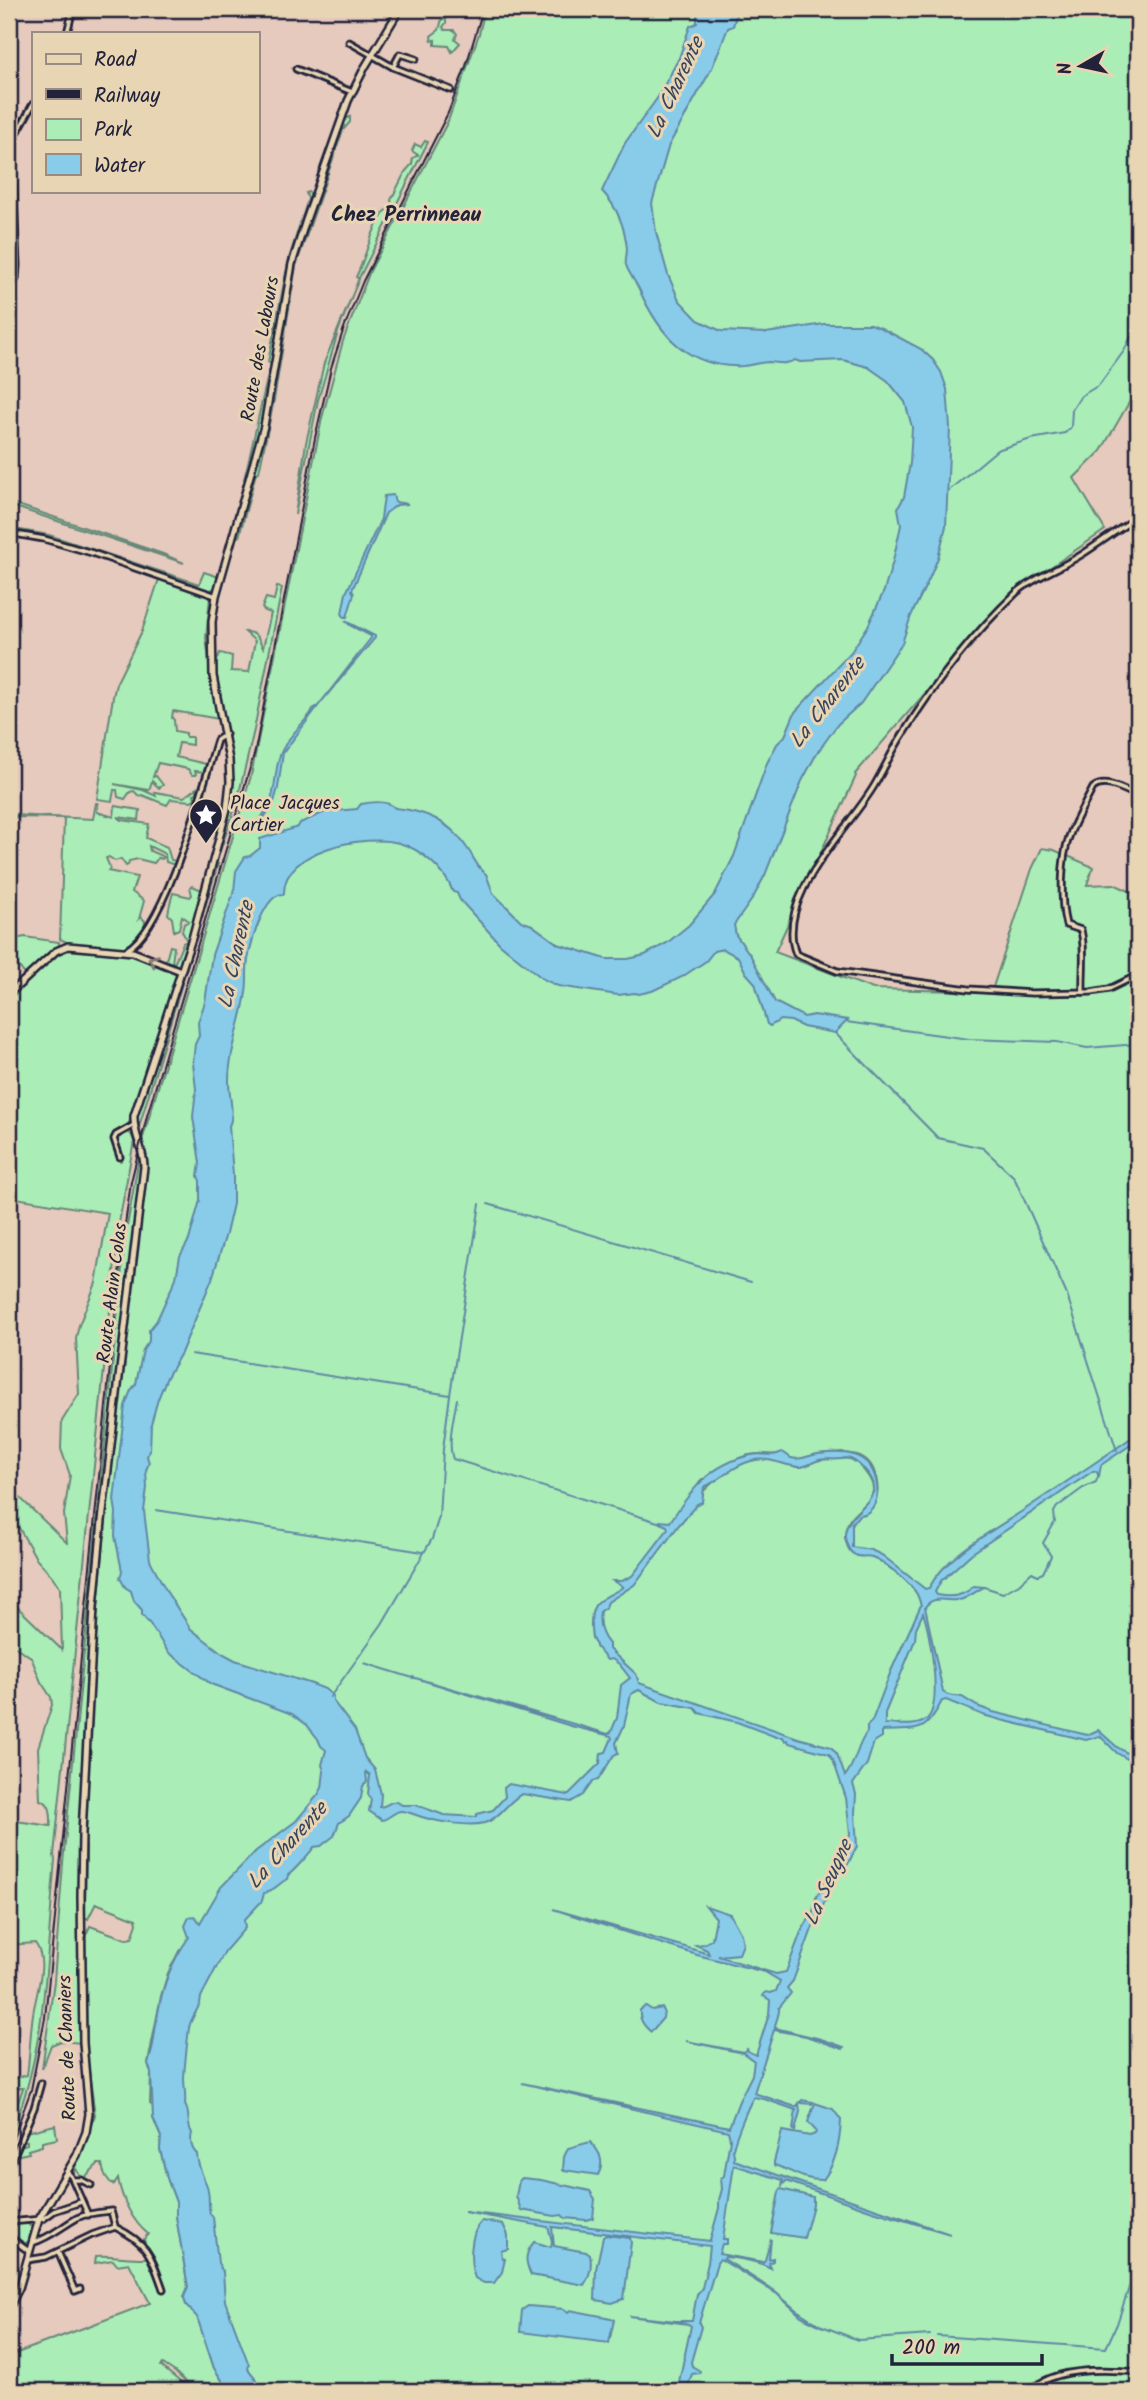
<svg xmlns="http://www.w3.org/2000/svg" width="1147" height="2400" font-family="Kalam,sans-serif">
  <rect width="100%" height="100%" fill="#e6cabd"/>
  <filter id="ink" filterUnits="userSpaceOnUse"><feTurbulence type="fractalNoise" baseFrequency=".0143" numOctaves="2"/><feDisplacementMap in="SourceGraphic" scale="14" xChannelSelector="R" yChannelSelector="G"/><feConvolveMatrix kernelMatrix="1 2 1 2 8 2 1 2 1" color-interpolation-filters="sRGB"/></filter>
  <g filter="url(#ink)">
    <g fill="#abedb7" stroke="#668879" stroke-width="2" fill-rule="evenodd">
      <path d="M485,9h653v378l-37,64 -27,27 31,52 -95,65 -155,179 1,2 -81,176 98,37 91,2 29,-4 39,-118 10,-21 12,2 39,17 -6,18 27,-1 24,11v1496h-881l-18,-33 -15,-41 -31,-148 -9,-54 -5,-37 5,-41 12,-51 29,-50 29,-41 90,-91 16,-40 -181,187 -11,22 -7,23 -13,67 3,10 -1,31 3,2v12l8,19 -1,12 7,29 9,24v14l12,71 -4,10 2,7 11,12 17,52 15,23h-34l-20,-19 -12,-8 -2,2 30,25h-179l-3,-4v-31l141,-53 -21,-40 -12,2 -4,-5 -18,3 1,-7c18,-1 35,3 52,2l-4,-19 4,-5c-16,-13 -26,-35 -30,-55l-4,6c-8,-5 -11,-13 -12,-21h-4l-13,13 -5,-1 -4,-7 -2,3 -2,-1 23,-56 -8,-59 -2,-119 5,-11 36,13 6,-1 5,-14 -1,-5 -40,-16 -8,16 -3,-2 1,-71 -3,-2 3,-12 1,-42 -5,15 -4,154 3,84 -20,-2 -10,4 -9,24 12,-88 9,-118 62,-625 15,-86 2,13 -51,428 -8,159 4,31 7,-105 -3,-2 3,-8 -2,-11 5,-26 -3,-4 3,-7 15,-170 18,-138 -2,-4 3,-4 10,-87 -2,-6 3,-4 5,-41 -5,-25 109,-365 71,-358 21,-77 27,-70 78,-150 31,-87zM842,1452c6,3 12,1 18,4 18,8 22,37 12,52 -19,3 -23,21 -23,37 14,12 31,10 44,25 -7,-4 -15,-12 -23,-14 -7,-1 -10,2 -16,-2 -5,-3 -7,-8 -8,-14 -7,-40 59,-32 7,-81 -5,-1 -29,0 -33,1 -8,1 -13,7 -21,7 -9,0 -18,-7 -27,-8 -30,-3 -57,19 -75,39l-6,-2 11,-17h8c13,-13 29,-25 49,-25 9,-1 13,3 22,-1l10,7 15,-1 12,-5z"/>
      <path d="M442,19h4v4l-3,4 2,3h9l3,4 -2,5 5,4 -8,9 -3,-6 -14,-1v-5l-3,1 -1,-5 8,-6z"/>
      <path d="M350,117v5l-7,8 -47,136 -22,134 -15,72 -3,1 -17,64 -3,-1 31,-109 30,-170 47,-138z"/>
      <path d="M425,141l3,1 -69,136 -21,54 -20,68 -23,115 11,-72 18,-80 35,-84 -3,-2c12,-24 15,-53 36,-73l-1,-4 14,-28 7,-8 1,-6 5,-3 -6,-4 3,-7 6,3z"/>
      <path d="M309,192l2,3 -19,61 -19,108 -2,8 -2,1 2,-9 -3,-2 21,-104 19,-59 -2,-6z"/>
      <path d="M268,375l2,3 -7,44 -16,58 -3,-1c9,-34 16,-71 24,-104z"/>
      <path d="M9,502l154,52 21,9 -175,-58z"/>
      <path d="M9,528l40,7 150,49 5,-12 15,5 -3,11 -6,2c-67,-17 -129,-46 -197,-58z"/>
      <path d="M159,579l46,15 5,3 -4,41 7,52 6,29 -46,-8 -1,7 2,2 1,11 11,2v4h6v8l-13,-2 -3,14 30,7 -2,8 -9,-1 1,4h-4l-4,-6 -30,-6 -5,14 3,-1 7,9 -4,3 -7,-7 -3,9 -35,-6 29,6 13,6 -1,-4 29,5 13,-9v5l-3,1 1,5 -4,2 -20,-2 -4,6 -25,-10 -3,1 -5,-5 -4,1 -5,7 -7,-2 -1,-7h-3l-2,11 -15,-2 16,-102 3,-13 26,-53z"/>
      <path d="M277,587l5,1 -28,142 -17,72 -20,58 14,-61 2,-35 -18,-98 5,-13 12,3 -1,15 18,1 6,-31 -10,-9c12,0 13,7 18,16l8,-35 -6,-2 -3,-3 4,-10 8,2z"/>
      <path d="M96,803h2l-1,9 17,5 1,-11 25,4 -1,10 -21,-3 4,3 27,4 -3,14 21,9 4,13 5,1 -1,4 -9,-3 -1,-8 -16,-8 1,5 14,6 -2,2 -4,-1 -4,5 -16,-4 -9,2 -1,4 -2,1 -5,-7 -6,2 -6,-4 -3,1 4,10 -2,3 29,6 -5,15 12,9 -5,18 2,-2 4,4c0,12 -10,25 -22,28l-54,-6 -9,-4 4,-121 -48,-1 -7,3v-5h4l80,4z"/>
      <path d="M215,864h3l-80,266 -1,-10 3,-16 40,-137 -4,1 -11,-4 5,-18 4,1 -2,16 3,-1 8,-19 4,-2 -5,-10 2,-7 5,-3 -7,-5 -3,13 -5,2 -2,-13 -4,-4c1,-7 3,-15 5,-21l17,4 2,-2 -2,-8 2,-1 10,4v7z"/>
      <path d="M25,937l34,5v3l-32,32 -18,-23v-14z"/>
      <path d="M64,949l61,4 51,18 -1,8 -46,144 -7,6 9,5 3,7 -15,82 -65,632 1,5c-9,93 -7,191 -46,278v-19l4,-1 10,-30h-14v-8l18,-5c3,-20 3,-41 6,-61 3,-21 16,-53 2,-71l-26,2v-125l42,6c0,-10 1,-24 -11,-26l-2,-52 14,-43 -1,-8 -10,-15 -10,-25 -22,-14v-44l53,51 -2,-62 -8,-12 -15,-16 -28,-50v-23l58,56 -3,-29 6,-39 -9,-26 1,-28 17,-27 -3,-56 3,-13 17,-42 12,-70 -99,-16v-199c20,-14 34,-36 55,-49z"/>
      <path d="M55,2125l2,14 -15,3v4l-14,4 1,3 -14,3 5,-10 7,-2v-3h-4l3,-9z"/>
      <path d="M26,2222l7,7 -4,13 -5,1 -15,-12v-5z"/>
    </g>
    <g fill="#89ccea" stroke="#6088a4" stroke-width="2" fill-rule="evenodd">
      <path d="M697,9h41l-5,17 -5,2 -16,40 -43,77 -17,58 4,29 12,43 11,25 19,20 23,11 45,2 58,-9h47l10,4 40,21 12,11 8,12 6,17 3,38 -4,99 -8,32 -9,21 -18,37 -9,27 -41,60 -23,21 -21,29 -15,28 -37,94 -12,23 -19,27 2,10 15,21 24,46 29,15 10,-2 34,5 -13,13 -32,-6 -12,-6 -11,-1 -10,6 -3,-2 -12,-41 -9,-10 -8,-16 -15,-8 -9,2 -8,10 -24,16 -30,14 -13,3 -4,-1 -17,2 -60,-9 -15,-7 -43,-35 -40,-44 -3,-7 -4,-1c-8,-22 -32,-43 -54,-49 -33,-9 -117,6 -115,51 -20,-1 -33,49 -36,66 -2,10 0,21 -2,32 -4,30 -17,59 -17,89 0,17 6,33 0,45l4,49v29l-7,30 -14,45 -31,74 -14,24 -9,22 -7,25 -1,26 -3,6 2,7 -3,7 1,18 -3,23 6,49 18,34 23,35 31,24 13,7 77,24 13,5 8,7v5l22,29 10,28 10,12 6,24 -1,13c10,-1 11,-10 22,-2h14l28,10 33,2v-3l16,-4 12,-13 -1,-9 5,-4 59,11 32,-32 1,-10 5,-1 6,-14 -1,-2 -40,-10 -159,-49 196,57 3,-2 6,-14 4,-33 9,-7 -11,-14 -7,-5 -5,1 -11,-13v-2c-5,-6 -4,-8 -5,-16 -1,-31 9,-27 32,-42l-10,-6h9l10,-5 36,-47 -1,-3 -7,-3v-2l10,1c21,-32 40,-58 81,-67 12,-3 21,3 31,-3 1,0 9,6 9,6 11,3 18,-3 27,-4 25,-3 51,-3 58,26 3,12 1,28 -11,34 -2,1 -4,0 -6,1 -2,2 -4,6 -7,8v24l19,3 11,5 43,34 4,-1c18,-35 69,-60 101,-82 36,-24 73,-48 108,-73v7l-37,25 -2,11 -3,-5h-3l-122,83 -30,27 -6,11 2,3c14,3 27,1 37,-9l10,1c-7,4 -14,9 -21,12 -14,5 -28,-6 -38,8l18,85 5,3 14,2 15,9 16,6 94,23 11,-5 19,17 21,13v5l-21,-12 -17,-17 -14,4 -85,-20 -18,-5 -37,-15 -4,1c-19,36 -23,27 -60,30v6l-8,5 -7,22 -14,20 3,10 -1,19 2,33 -9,18 -7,5 -9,17 -20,43 -19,52 -6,7 4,5 -12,15c1,7 -4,13 -4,20l46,11 23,8 -1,2 -37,-13 -32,-6 -20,63 42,14 6,-7 11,2 -1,2 -10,-1v-2l-3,2 1,9 -5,19 -2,-1 3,-20 -32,-11 -10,-2c-5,6 -20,44 -21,52 0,4 2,7 1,11l216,74 -77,-23 -87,-30 -4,5 1,-6 -49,-15 -11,74h4v5h-5l-3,10 44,8 2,-2 6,-21 -2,20 4,-1v3l-4,2 2,5c-11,-6 -33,-10 -46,-11l-1,2 49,31 22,19 28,18 -22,-11 -24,-22 -57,-35 -3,4 -18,60 2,4 -10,35 1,4 8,5 -1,2 -7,1 -6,17h-9l14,-65 -3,-2 -59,-8 47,5h16l5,-27 5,-6 6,-25 2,-17 -158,-19 2,19 32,6 4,3c2,10 0,21 -6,30l-53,-10c-6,-13 -7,-21 3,-33l17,5 1,-6 -4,-14 -84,-15 246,29 9,-33v-8l3,-11 -1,-11 3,-2 6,-37 -2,-8 -206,-48 207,44 10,-26 13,-26 2,-14 -11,-8 -57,-12 57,11 4,-3 2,3 7,3 13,-41 1,-14 -7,-4 3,-4 5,1 5,-2 4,-10 -15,-9 -68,-17 -144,-46 156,45 -2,-4 -11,-5 8,-1 8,-5 4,-21 -10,-12 24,8 11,20 2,10 -4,10 -21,2 58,18 10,-2 15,-40 12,-20 3,-15 31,-49 3,-15 -4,-35 -13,-38 -4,-6 -40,-11 -1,-3 -3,1 -2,-4h-7l-39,-15 -38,-9 -4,-5 -34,-6 -22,-12 -8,4 -7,32 -8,17 2,10 -4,2 -16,25 -5,1 -10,14 -12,7 -49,-8c-13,6 -23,25 -37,29 -16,4 -47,-1 -63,-6 -7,-2 -15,-6 -21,-6 -7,0 -12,8 -19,9l-13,-9 2,-11 -3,-6 2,-19 -4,-3 1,10 -4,4 -2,12 -12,18 -10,7 -5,13 -13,10 -7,1c-3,5 -23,27 -26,28l-1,4c-9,5 -13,12 -23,14l-2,8 -18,19 1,8 -20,23 -24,46c0,11 -10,19 -12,31 -2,16 -4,34 -5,49 0,9 2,18 1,28 6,9 1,19 7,28 -2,7 -1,16 5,21 0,11 6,22 10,32 3,8 1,19 3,28l3,3 5,46 5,9 2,29 24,64 -1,4 18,22h-37l-15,-23 -17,-51 -11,-12 -2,-8 4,-10 -12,-71v-14l-9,-24 -7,-29 1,-12 -8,-19 -2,-45 -3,-10c6,-13 6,-30 9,-44 5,-32 13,-55 32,-82l-4,-11 4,-9 6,-1 5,7 21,-36 35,-36 40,-30 22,-26 4,-7 2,-17 -2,-6 4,-15 -5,-4 -3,-7 -11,-14 -15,-11 -81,-30 -43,-32 -18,-28 -8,-9v-5l-8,-9 -3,-10 -6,-4 -5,-9 2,-7 -7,-35 1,-24 -2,-12 11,-94 6,-16 5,-6 7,-34 6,-9v-11l8,-10 19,-42 4,-22 9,-16 11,-40v-19l-2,-5 2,-13 -7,-46 3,-28 -3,-26 2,-19 4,-8 -1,-14 7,-20 7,-47 22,-64 2,-20 9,-14 5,-1 10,-8v-9l38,-12 2,-4 25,-11 32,-3 4,-5c10,-2 27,-4 34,4 30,3 55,13 72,40 7,9 10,20 19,26l7,19 28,28 11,4 26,19 48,15h22l17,-4 22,-12 22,-18 26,-31 19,-38 33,-93 10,-19 8,-8 10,-24 56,-60 17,-26 16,-35 9,-30 8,-36 -3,-17 6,-11 6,-34 2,-36 -7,-25 -17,-21 -20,-14 -25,-7 -43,2 -5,-2c-9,5 -16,3 -26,2 -7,0 -18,3 -26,4 -55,3 -84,-32 -104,-77 -4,-8 -11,-17 -13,-24 -1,-5 1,-11 1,-16 -2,-22 -10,-42 -25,-58l23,-48 33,-46 21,-39 11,-32 7,-3zM846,1458c8,1 12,6 18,11 31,31 -21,39 -19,69 1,4 3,11 6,14 7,7 13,3 21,5 10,3 36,24 42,33 4,4 5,10 7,15l-30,66 -19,50 -5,5v6c-10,13 -11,31 -22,44l-8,-22 -6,-7 -33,-9 -159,-55 -3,-9 -27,-25v-5c-8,-9 -11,-20 -9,-33l6,-4 2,-5 26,-17 45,-60 18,-21 5,-2 2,-15c17,-7 29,-22 47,-26 21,-5 31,5 48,6 8,0 13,-5 20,-7 9,-2 18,1 27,-2zM923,1613c7,19 20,91 4,106 -10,9 -29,5 -42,5v-11l30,-73 1,-12z"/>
      <path d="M393,495l2,7 13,2 -11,1 -11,8 -34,77 2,4 -7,23h-3l-2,-4 4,-20 35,-74 3,-23z"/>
      <path d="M345,621l30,15v2l-53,63 -39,52 -5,35 -5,17 -10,14 -3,14 -1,-13c18,-19 14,-39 20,-62 5,-17 22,-32 32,-45l2,-4 5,-3 53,-68v-2l-20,-10z"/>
      <path d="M646,2006l6,4 10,-2 2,3 -1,7 -12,14c-7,-6 -12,-12 -11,-22z"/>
      <path d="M815,2103l18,6 8,11c-1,23 -5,42 -18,60 -19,1 -32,-10 -49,-15v-3l8,-31 28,5 5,-2 1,-3 -8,-9z"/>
      <path d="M590,2142c10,9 15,20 8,33l-35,-5 1,-13 4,-9z"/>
      <path d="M522,2178l19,2 49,11 5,8 -2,19 -7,2 -21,-2 -3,-3 -7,1 -34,-6 -5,-14 3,-15z"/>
      <path d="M781,2189l32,8v8l-9,33 -33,-5 8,-41z"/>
      <path d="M482,2221l21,3 5,11v14l-7,2 1,7 3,1 -3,13 -8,11h-10l-9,-5c-6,-15 -6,-44 7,-57z"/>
      <path d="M606,2235l24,3 1,4 -7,57 -12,4 -17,-3 1,-31 7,-32z"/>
      <path d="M528,2306l36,3 4,3 2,-2 41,8 3,2 -5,23 -89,-11 2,-22z"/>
    </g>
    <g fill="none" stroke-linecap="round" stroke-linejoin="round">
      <g stroke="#6088a4" stroke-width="2">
        <path d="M948,491l49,-41 34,-11 34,-6 6,-6 1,-17 9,-14 18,-11 25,-34 14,-29"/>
        <path d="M846,1022l123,17 88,3 30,6 51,-4"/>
        <path d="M835,1033l103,105 45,10 31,29 53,118 50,156"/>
        <path d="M488,1204l263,78"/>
        <path d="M191,1354l259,41"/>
        <path d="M457,1399c-3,17 -10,44 -4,60l208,64"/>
        <path d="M156,1510l267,42"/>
        <path d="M984,1587l19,6 16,-9 13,-12 6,3 5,-2 8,-17 -8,-13 12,-21 -1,-10 3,-5 26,-19 13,-6 3,-8"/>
        <path d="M364,1663l49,15"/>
        <path d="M330,1697l52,-73 50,-85 7,-22 4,-68 7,-54 30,-191"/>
        <path d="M822,2326l36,14 72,-5"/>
        <path d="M937,2336l169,12 11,-24 21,-64"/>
      </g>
      <g stroke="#22223b" stroke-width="9">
        <g id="street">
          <path d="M67,33l6,-24"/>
          <path d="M349,42l44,25 58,23"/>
          <path d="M393,67l7,-13 16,5"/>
          <path d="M296,69l56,23"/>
          <path d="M9,291l7,-12 1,-14 -5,-114 4,-16 17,-31"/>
          <path d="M1138,517c-20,12 -38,26 -57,38 -20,13 -47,22 -65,38 -44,42 -81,90 -113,141 -11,17 -19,35 -29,52 -26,44 -100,112 -78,168l41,17 131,18 64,4 59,-1 18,-3 29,-14"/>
          <path d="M9,533l35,6 48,14 124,43"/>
          <path d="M126,950c40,-20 77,-165 91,-210l9,-6"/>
          <path d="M1083,992c-1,-21 3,-41 -2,-62l-15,-5c-6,-23 -5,-66 3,-88 6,-17 16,-33 24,-49 12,-10 33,3 45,8"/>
          <path d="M120,1157l-6,-18 2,-4 18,-10"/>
          <path d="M9,2167l25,-59 7,-25"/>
          <path d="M68,2173l3,3 17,39"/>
          <path d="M73,2180h8l10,5"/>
          <path d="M9,2222l34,-3 11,-8 27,-9"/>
          <path d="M9,2237l21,15"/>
          <path d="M32,2243c18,-5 29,-16 45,-25 10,-5 23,-6 34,-7l4,15"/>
          <path d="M58,2252l17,39 5,-2"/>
          <path d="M27,2260l19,-3 46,-22 23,-8c33,16 36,28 48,62"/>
          <path d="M9,2387l3,4"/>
          <path d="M1030,2391c23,-24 77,-22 108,-19"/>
        </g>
      </g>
      <g stroke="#22223b" stroke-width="10">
        <g id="secondary">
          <path d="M9,994l47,-43 12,-5 65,6 48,19"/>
          <path d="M9,2308l10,-20 20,-69 38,-64 9,-23 3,-18 -6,-71 -2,-147 1,-63 12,-226 8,-86 42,-354c0,-18 -11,-33 -10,-51l59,-181 34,-126 3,-27 -1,-22 -16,-84 -1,-54 4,-26 48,-170 28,-162 14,-44 42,-119 17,-34 35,-58"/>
        </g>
      </g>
      <use href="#street" stroke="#e8d5b3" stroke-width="3.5"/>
      <use href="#secondary" stroke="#e8d5b3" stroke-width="5"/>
      <path stroke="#22223b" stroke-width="2" d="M9,2149l22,-59 14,-72 77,-772 9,-64 16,-66 108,-365 60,-313 16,-70 13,-40 19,-47 85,-168 18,-47 17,-57"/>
    </g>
    <defs><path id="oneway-chevron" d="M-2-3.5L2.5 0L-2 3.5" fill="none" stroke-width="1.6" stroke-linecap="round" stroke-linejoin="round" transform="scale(1.75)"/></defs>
    <use stroke="#857c77" href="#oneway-chevron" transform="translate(153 960) rotate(-158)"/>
  </g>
  <defs>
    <g id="sight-pin" transform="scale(1.75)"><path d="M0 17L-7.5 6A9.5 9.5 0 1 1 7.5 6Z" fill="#22223b" stroke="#e8d5b3"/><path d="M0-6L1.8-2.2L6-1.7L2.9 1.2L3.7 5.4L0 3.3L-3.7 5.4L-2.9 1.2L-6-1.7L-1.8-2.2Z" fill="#fff"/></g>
  </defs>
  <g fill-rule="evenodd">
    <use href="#sight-pin" x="206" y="815"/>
  </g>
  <g text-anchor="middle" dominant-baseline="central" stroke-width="6" stroke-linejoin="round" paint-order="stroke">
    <g font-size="19" fill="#22223b" stroke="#e8d5b3">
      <text transform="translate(261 349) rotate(-80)">Route des Labours</text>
      <text transform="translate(113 1293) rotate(-83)">Route Alain Colas</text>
      <text transform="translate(68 2048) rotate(-92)">Route de Chaniers</text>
    </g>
    <g font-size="19" fill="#22223b" stroke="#e8d5b3" text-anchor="start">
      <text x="230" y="804">Place Jacques<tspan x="230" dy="22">Cartier</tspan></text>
    </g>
    <g font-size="21" font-style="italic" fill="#37445e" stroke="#e8d5b3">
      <text transform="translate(676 88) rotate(-65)">La Charente</text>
      <text transform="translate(828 703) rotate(-52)">La Charente</text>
      <text transform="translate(237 955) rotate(-78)">La Charente</text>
      <text transform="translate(288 1846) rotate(-48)">La Charente</text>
      <text transform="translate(829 1883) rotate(-66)">La Seugne</text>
    </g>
    <g font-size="21" font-weight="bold" fill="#22223b" stroke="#e8d5b3">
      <text x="406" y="215">Chez Perrinneau</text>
    </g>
  </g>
  <rect width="1147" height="2400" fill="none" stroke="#e8d5b3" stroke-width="35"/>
  <rect x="18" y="18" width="1112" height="2365" fill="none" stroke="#22223b" stroke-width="2.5" filter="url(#ink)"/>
  <rect x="32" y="32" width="228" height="161" fill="#e8d5b3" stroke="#998d83" stroke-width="2"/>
  <rect x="46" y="54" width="35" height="10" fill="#e8d5b3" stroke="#998d83" stroke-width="2"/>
  <text x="94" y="66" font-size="21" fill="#22223b">Road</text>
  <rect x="46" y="89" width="35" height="10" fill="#22223b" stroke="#998d83" stroke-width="2"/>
  <text x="94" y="102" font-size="21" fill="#22223b">Railway</text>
  <rect x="46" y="119" width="35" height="21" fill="#abedb7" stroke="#998d83" stroke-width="2"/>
  <text x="94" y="136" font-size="21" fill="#22223b">Park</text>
  <rect x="46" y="154" width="35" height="21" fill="#89ccea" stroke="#998d83" stroke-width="2"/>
  <text x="94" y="172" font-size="21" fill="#22223b">Water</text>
  <g transform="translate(1081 66) rotate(261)" stroke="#e8d5b3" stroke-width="5" paint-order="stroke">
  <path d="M0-5L12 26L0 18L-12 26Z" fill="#22223b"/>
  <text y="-10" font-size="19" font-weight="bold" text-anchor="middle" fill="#22223b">N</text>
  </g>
  <path d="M892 2354v10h150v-10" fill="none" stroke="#22223b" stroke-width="3.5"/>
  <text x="902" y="2354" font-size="21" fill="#22223b" stroke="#e8d5b3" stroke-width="5" paint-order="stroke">200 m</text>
</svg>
